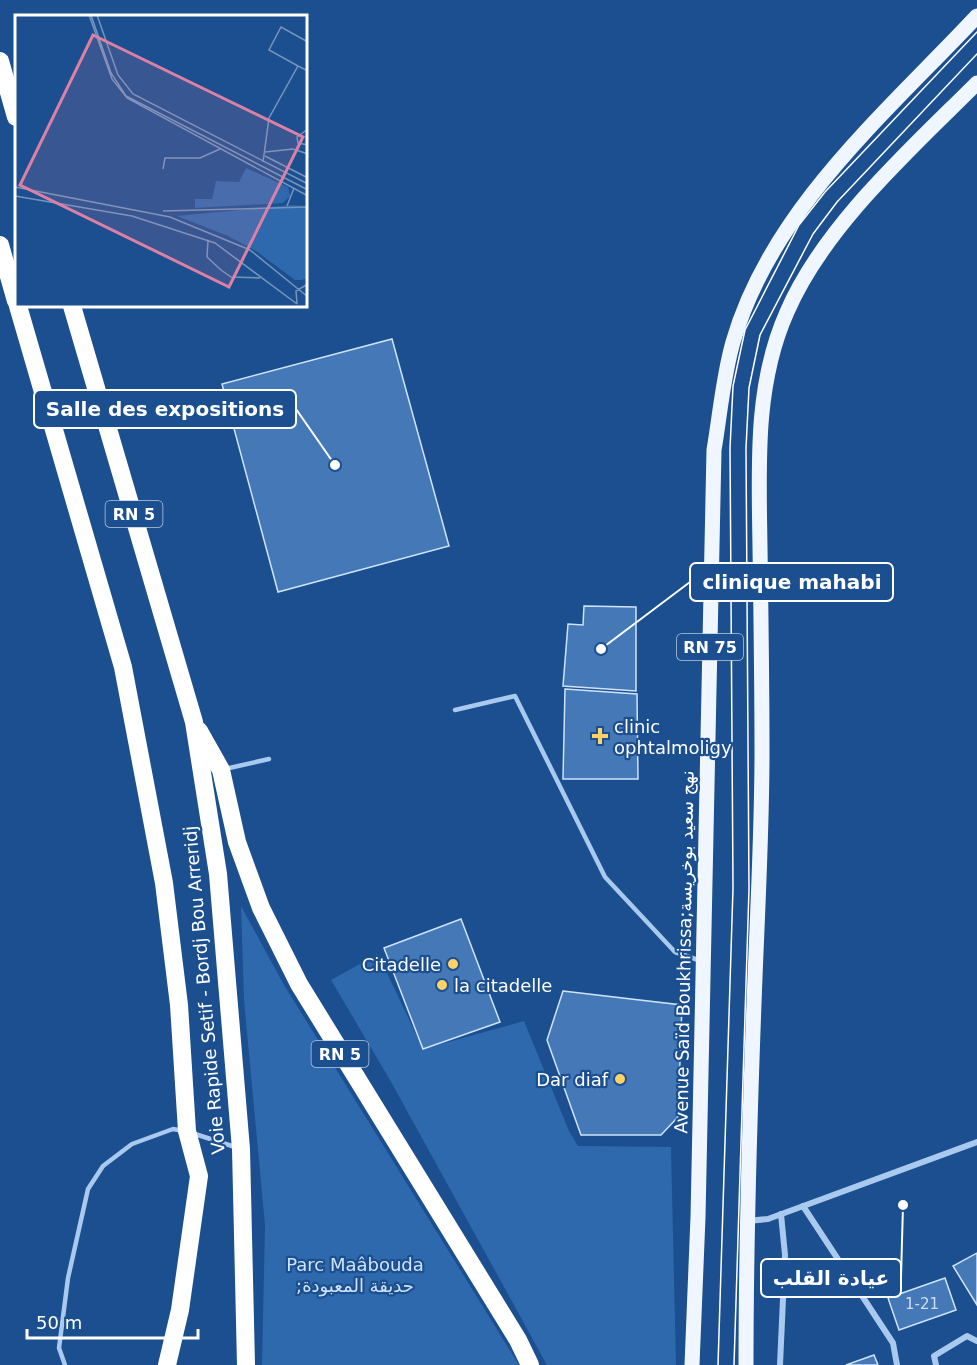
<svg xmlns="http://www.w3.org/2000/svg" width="977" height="1365" font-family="'DejaVu Sans','Noto Naskh Arabic',sans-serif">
  <rect width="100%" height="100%" fill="#1b4f8f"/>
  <g fill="#2e69ad">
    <path d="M241,906l43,79 235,380h-257l3,-140 -21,-225z"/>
    <path d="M378,954l45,95 101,-28 45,110 9,15 93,1 5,218h-129l-157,-285 -59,-100z"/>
  </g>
  <g fill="#4478b7" stroke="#cfe3fa" stroke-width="1.5">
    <path d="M392,339l57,207 -171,46 -56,-208z"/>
    <path d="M584,606l52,1v84l-73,-5 5,-62 15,1z"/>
    <path d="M565,689l72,5 1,85h-75z"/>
    <path d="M461,919l39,103 -77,27 -39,-101z"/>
    <path d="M563,991l119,14 -4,112 -17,18h-80l-34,-95z"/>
    <path d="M977,1253v52l-24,-39z"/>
    <path d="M945,1278l11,32 -57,20 -11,-32z"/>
    <path d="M874,1355l4,10h-32z"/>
  </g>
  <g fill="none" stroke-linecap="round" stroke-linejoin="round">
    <g stroke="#a9c9ee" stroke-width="4.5">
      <path d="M455,710l60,-14 90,181 70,75 26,9"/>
      <path d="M225,769l44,-10"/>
      <path d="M192,1133l43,14"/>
      <path d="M65,1365l-6,-17 9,-70 20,-89 15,-23 29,-22 41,-15 11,2"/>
    </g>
    <g stroke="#a9c9ee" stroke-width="6">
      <path d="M803,1206l90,137 4,22"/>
      <path d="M747,1221l21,-2 209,-77"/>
      <path d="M780,1365l5,-110 -4,-41"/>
      <path d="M936,1365l-2,-9 33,-20 10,5"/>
    </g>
    <g stroke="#f0f6ff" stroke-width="15">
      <path d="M692,1365l6,-148 16,-767c6,-35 9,-73 19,-108 38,-132 153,-229 244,-326"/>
      <path d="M746,1365c0,-130 4,-259 9,-388 3,-75 7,-150 7,-225 0,-68 -1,-137 -2,-205 -1,-79 -6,-161 27,-235 37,-86 124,-163 190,-229"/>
    </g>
    <g stroke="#fff" stroke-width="18">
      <path d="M0,61l16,56"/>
      <path d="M0,245l16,56"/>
      <path d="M18,306l105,361 41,216 15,122 8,126 12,45 -19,134 -13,55"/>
      <path d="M72,306l122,416 24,152 23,275 5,216"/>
      <path d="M199,731l22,39 16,72 24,66 38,76 219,356 12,25"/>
    </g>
    <g stroke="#fff" stroke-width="1.5">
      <path d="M718,1365l15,-477 -3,-440 3,-62 12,-56 54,-105 26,-33 152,-160"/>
      <path d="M734,1365l15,-476 -3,-441 3,-60 11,-53 53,-101 24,-32 140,-148"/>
    </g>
  </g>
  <g fill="#ffd166" stroke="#1b4f8f" stroke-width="2">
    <path d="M597 727h6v6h6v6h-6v6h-6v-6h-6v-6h6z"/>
    <circle cx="453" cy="964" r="6"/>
    <circle cx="442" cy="985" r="6"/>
    <circle cx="620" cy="1079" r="6"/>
  </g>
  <g text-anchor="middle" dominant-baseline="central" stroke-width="4.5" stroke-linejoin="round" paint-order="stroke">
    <g font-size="15" fill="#d0dded">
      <text x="922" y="1304">1-21</text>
    </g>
    <g fill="#1b4f8f" stroke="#bbcadd" stroke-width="1.5">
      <rect x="105.5" y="501" width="57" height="26" rx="4.5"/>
      <rect x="677" y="634" width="66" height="26" rx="4.5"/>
      <rect x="311.5" y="1041" width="57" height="26" rx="4.5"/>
    </g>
    <g font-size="16" font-weight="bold" fill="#fff">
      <text x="134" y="514">RN 5</text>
      <text x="710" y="647">RN 75</text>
      <text x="340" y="1054">RN 5</text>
    </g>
    <g font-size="18" fill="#fff" stroke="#1b4f8f" text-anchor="start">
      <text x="614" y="726">clinic<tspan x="614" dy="21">ophtalmoligy</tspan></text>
      <text x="441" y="964" text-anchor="end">Citadelle</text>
      <text x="454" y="985">la citadelle</text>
      <text x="608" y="1079" text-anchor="end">Dar diaf</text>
    </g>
    <g font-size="18" fill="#fff" stroke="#1b4f8f">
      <text transform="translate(684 952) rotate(-89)">Avenue Saïd Boukhrissa;نهج سعيد بوخريسة</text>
      <text transform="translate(204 990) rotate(-95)">Voie Rapide Setif - Bordj Bou Arreridj</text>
    </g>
    <g font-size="18" fill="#cfe3fa" stroke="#1b4f8f">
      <text x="355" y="1264">Parc Maâbouda<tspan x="355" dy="21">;حديقة المعبودة</tspan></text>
    </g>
  </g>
  <g transform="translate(15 15)">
    <rect width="292" height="292" fill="#1b4f8f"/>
    <path d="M231,153l42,19 2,9 -7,7 -88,5v-9h17l4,-18 23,1zM276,190l16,1v72l-5,2h-7l-39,-29 -28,-15 -51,-20z" fill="#2e69ad"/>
    <path fill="none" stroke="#7695bc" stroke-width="1.5" d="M74,0l23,64 15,19 181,98M76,0l20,58 15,23 182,94M82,0l21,60 15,19 175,90M283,51l-29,-16 12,-23 27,15M293,114l-11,8 1,6 10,2M250,137l28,-3 15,5M250,141l43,22M248,147l6,-44 29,-52 10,5M148,154l2,-11h35l20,-9M0,172l155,30 80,33 58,47M0,181l117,20 83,27 82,61M272,191l7,-18M148,196l145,-4M193,225l-1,17 14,13 10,7 29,1M282,289l-1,-13 12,-7"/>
    <path fill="#dd80a5" fill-opacity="0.15" stroke="#dd80a5" stroke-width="3" d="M78,20l210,102 -74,150 -209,-102z"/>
    <rect width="292" height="292" fill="none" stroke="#fff" stroke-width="3"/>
  </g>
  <path fill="none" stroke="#fff" stroke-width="2" d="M335 465L296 409M601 649L690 582M903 1205L901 1278"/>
  <g fill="#fff" stroke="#1b4f8f" stroke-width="2">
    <circle cx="335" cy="465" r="6"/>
    <circle cx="601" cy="649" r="6"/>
    <circle cx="903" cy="1205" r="6"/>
  </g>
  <g fill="#1b4f8f" stroke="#fff" stroke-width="2">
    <rect x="34" y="390" width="262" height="38" rx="6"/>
    <rect x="690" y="563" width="203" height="38" rx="6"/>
    <rect x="761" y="1259" width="140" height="38" rx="6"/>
  </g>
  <g font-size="20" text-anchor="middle" font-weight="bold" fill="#fff">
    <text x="165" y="416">Salle des expositions</text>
    <text x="792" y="589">clinique mahabi</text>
    <text x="831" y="1285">عيادة القلب</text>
  </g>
  <path d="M27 1329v9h171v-9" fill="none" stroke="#ffffff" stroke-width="3"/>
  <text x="36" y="1329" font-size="18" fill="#ffffff" stroke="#1b4f8f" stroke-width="4.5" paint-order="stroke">50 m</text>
</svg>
